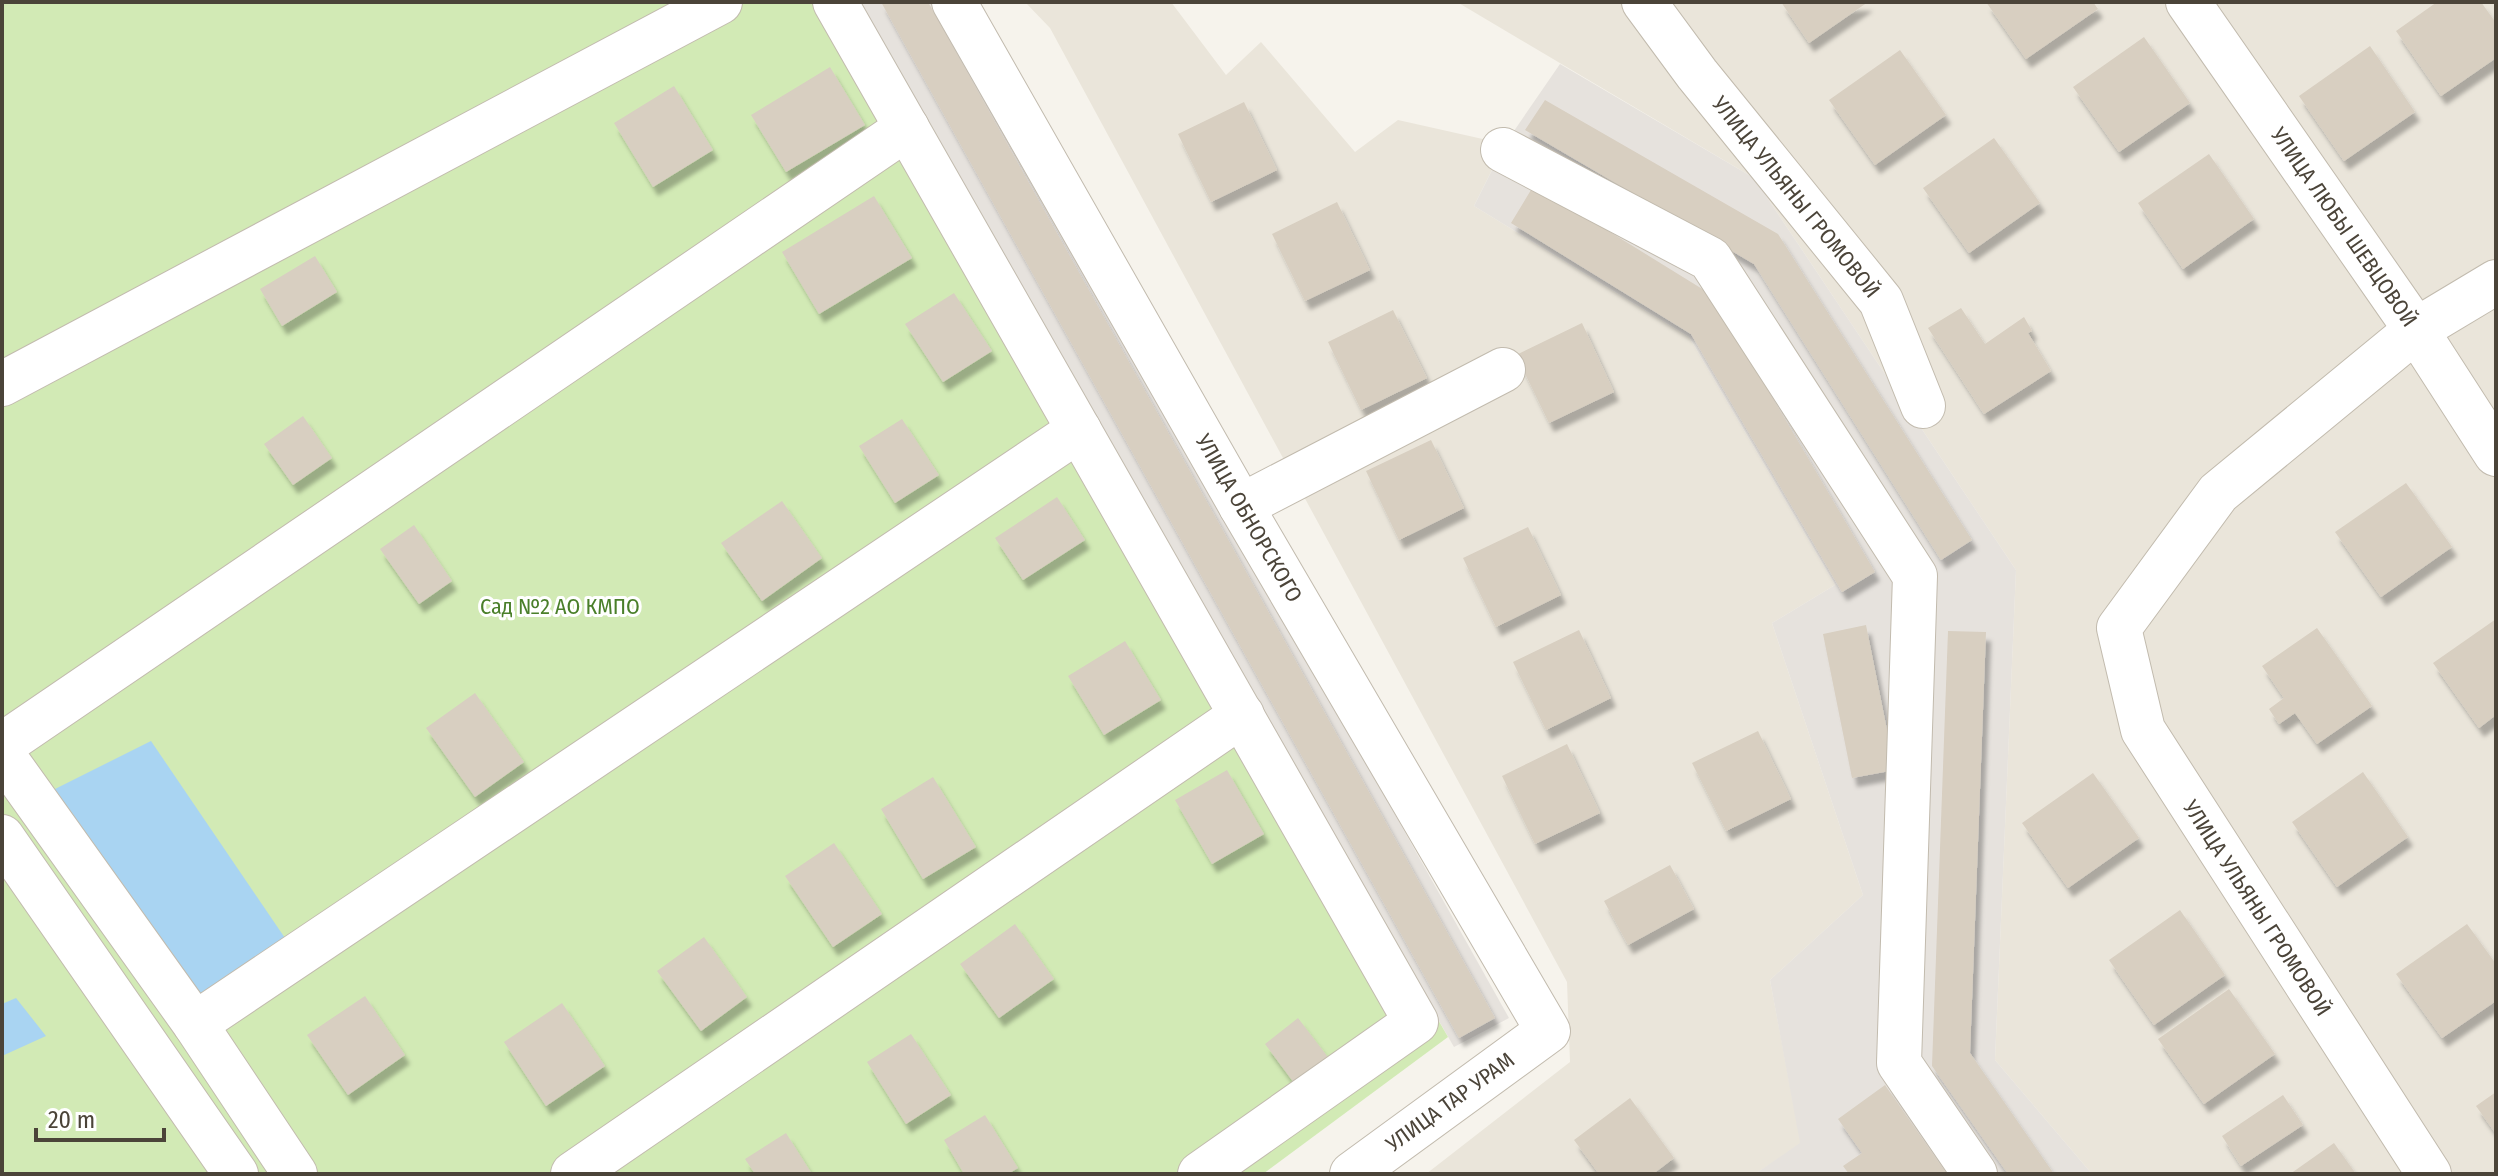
<svg xmlns="http://www.w3.org/2000/svg" width="2498" height="1176" font-family="'Fira Sans Condensed',sans-serif">
  <defs>
    <filter id="shadow"><feDropShadow dx="5" dy="9" stdDeviation="2" flood-color="#0004"/></filter>
  </defs>
  <rect width="100%" height="100%" fill="#f6f3ec"/>
  <g fill="#eae5da">
    <path d="M1025,2h146l55,73 35,-33 94,110 43,-32 107,24 -31,62 215,131 146,248 -63,38 91,272 -93,85 31,164 -46,30h-329l144,-112 -3,-80 -517,-954z"/>
    <path d="M1457,2h1039v1172h-404l-97,-114 21,-490 -262,-392z"/>
  </g>
  <g fill="#e6e2dd">
    <path d="M852,2h88l569,1016 -55,29z"/>
    <path d="M1560,64l194,114 262,392 -21,490 97,114h-337l45,-31 -30,-163 93,-85 -91,-272 63,-38 -146,-248 -215,-131 31,-62z"/>
  </g>
  <path fill="#d2eab5" d="M2,2h850l596,1035 -185,137h-1261z"/>
  <g fill="#a9d4f2">
    <path d="M151,741l136,200 -93,61 -147,-209z"/>
    <path d="M16,998l30,38 -44,20v-52z"/>
  </g>
  <g fill="#d8cfc1" filter="url(#shadow)">
    <path d="M881,2h47l567,1016 -36,20z"/>
    <path d="M1781,2h87l-59,41z"/>
    <path d="M1986,2h107l5,7 -72,50z"/>
    <path d="M2437,2h44l15,21v35l-55,38 -45,-65z"/>
    <path d="M2144,37l46,66 -71,49 -46,-65z"/>
    <path d="M2370,46l45,66 -71,49 -45,-65z"/>
    <path d="M1900,50l46,65 -71,50 -46,-65z"/>
    <path d="M830,67l35,58 -79,47 -35,-57z"/>
    <path d="M674,86l39,64 -60,37 -39,-64z"/>
    <path d="M1545,100l233,134 194,306 -31,20 -187,-296 -229,-134z"/>
    <path d="M1244,102l33,68 -66,32 -33,-68z"/>
    <path d="M1994,138l46,65 -71,50 -46,-65z"/>
    <path d="M2209,154l45,65 -71,50 -45,-66z"/>
    <path d="M1534,185l178,110 163,277 -33,20 -151,-258 -180,-111z"/>
    <path d="M874,196l38,62 -93,56 -37,-62z"/>
    <path d="M1337,202l33,68 -65,31 -33,-67z"/>
    <path d="M315,256l22,36 -55,34 -22,-37z"/>
    <path d="M954,293l38,58 -49,31 -38,-58z"/>
    <path d="M1961,308l24,36 39,-27 8,14 -4,2 23,38 -67,43 -56,-86z"/>
    <path d="M1393,310l34,68 -66,32 -33,-68z"/>
    <path d="M1582,323l32,69 -65,31 -33,-68z"/>
    <path d="M303,416l29,42 -39,27 -29,-41z"/>
    <path d="M902,419l37,56 -44,28 -36,-57z"/>
    <path d="M1431,440l33,68 -65,32 -33,-69z"/>
    <path d="M2406,483l46,64 -71,50 -46,-65z"/>
    <path d="M1057,497l28,43 -62,40 -28,-42z"/>
    <path d="M782,501l40,57 -60,43 -41,-58z"/>
    <path d="M414,525l38,56 -33,23 -39,-55z"/>
    <path d="M1528,527l33,68 -65,32 -33,-69z"/>
    <path d="M2496,619v96l-17,13 -46,-65z"/>
    <path d="M1866,625l29,145 -43,8 -29,-144z"/>
    <path d="M2317,628l55,78 -55,38 -22,-31 -16,11 -10,-15 15,-11 -22,-32z"/>
    <path d="M1579,630l32,68 -65,32 -33,-68z"/>
    <path d="M1948,631l38,1 -16,421 84,121h-46l-76,-108z"/>
    <path d="M1125,641l36,59 -57,35 -36,-59z"/>
    <path d="M475,693l49,69 -49,35 -49,-69z"/>
    <path d="M1758,731l33,68 -65,32 -34,-68z"/>
    <path d="M1567,744l33,69 -65,31 -33,-68z"/>
    <path d="M1227,770l37,64 -52,30 -37,-64z"/>
    <path d="M2363,772l45,65 -71,50 -45,-65z"/>
    <path d="M2093,773l46,65 -71,50 -46,-65z"/>
    <path d="M933,777l43,70 -53,32 -42,-70z"/>
    <path d="M834,843l48,71 -49,33 -48,-71z"/>
    <path d="M1670,865l24,44 -66,36 -24,-44z"/>
    <path d="M2180,910l45,65 -71,50 -45,-65z"/>
    <path d="M1015,924l39,55 -55,39 -39,-54z"/>
    <path d="M2467,924l29,40v37l-54,37 -46,-64z"/>
    <path d="M704,937l43,60 -46,34 -44,-60z"/>
    <path d="M2229,989l46,65 -71,50 -46,-65z"/>
    <path d="M365,996l40,59 -57,40 -41,-60z"/>
    <path d="M562,1003l43,63 -59,40 -42,-64z"/>
    <path d="M1298,1018l36,47 -34,26 -35,-47z"/>
    <path d="M911,1034l40,61 -45,29 -39,-62z"/>
    <path d="M1885,1085l62,89h-98l-6,-8 19,-13 -24,-34z"/>
    <path d="M2496,1092v42l-20,-28z"/>
    <path d="M2283,1095l20,30 -62,41 -19,-30z"/>
    <path d="M1630,1098l44,60 -21,16h-54l-25,-34z"/>
    <path d="M985,1115l33,53 -10,6h-44l-20,-34z"/>
    <path d="M786,1133l26,41h-57l-10,-15z"/>
    <path d="M2334,1143l22,31h-66z"/>
  </g>
  <g fill="none" stroke-linecap="round" stroke-linejoin="round">
    <g stroke="#c2bbae" stroke-width="46">
      <g id="minor">
        <path d="M835,2l581,1020 -216,152"/>
        <path d="M954,2l287,504 307,525 -196,143"/>
        <path d="M1644,2l53,72 184,227 42,105"/>
        <path d="M2188,2l228,328 80,124"/>
        <path d="M1503,150l207,109 205,317 -16,487 76,111"/>
        <path d="M2,384l718,-382"/>
        <path d="M1241,506l262,-136"/>
        <path d="M2,745l905,-617"/>
        <path d="M2,754l193,270 100,150"/>
        <path d="M2,837l234,337"/>
        <path d="M195,1024l884,-594"/>
        <path d="M573,1174l669,-459"/>
        <path d="M2429,1174l-286,-444 -24,-102 99,-135 198,-163 80,-48"/>
      </g>
    </g>
    <use href="#minor" stroke="#fff" stroke-width="44"/>
  </g>
  <g text-anchor="middle" dominant-baseline="central" stroke-width="6" stroke-linejoin="round" paint-order="stroke">
    <g font-size="22" fill="#4b4439" stroke="#fff">
      <text transform="translate(1796 197) rotate(51)">УЛИЦА УЛЬЯНЫ ГРОМОВОЙ</text>
      <text transform="translate(2344 227) rotate(55)">УЛИЦА ЛЮБЫ ШЕВЦОВОЙ</text>
      <text transform="translate(1249 518) rotate(60)">УЛИЦА ОБНОРСКОГО</text>
      <text transform="translate(2257 908) rotate(57)">УЛИЦА УЛЬЯНЫ ГРОМОВОЙ</text>
      <text transform="translate(1450 1102) rotate(-36)">УЛИЦА ТАР УРАМ</text>
    </g>
    <g font-size="22" fill="#4a7f2a" stroke="#fff">
      <text x="560" y="606">Сад №2 АО КМПО</text>
    </g>
  </g>
  <rect width="2498" height="1176" fill="none" stroke="#4b4439" stroke-width="8"/>
  <path d="M36 1128v12h128v-12" fill="none" stroke="#4b4439" stroke-width="4"/>
  <text x="48" y="1128" font-size="24" fill="#4b4439" stroke="#ffffff" stroke-width="6" paint-order="stroke">20 m</text>
</svg>
